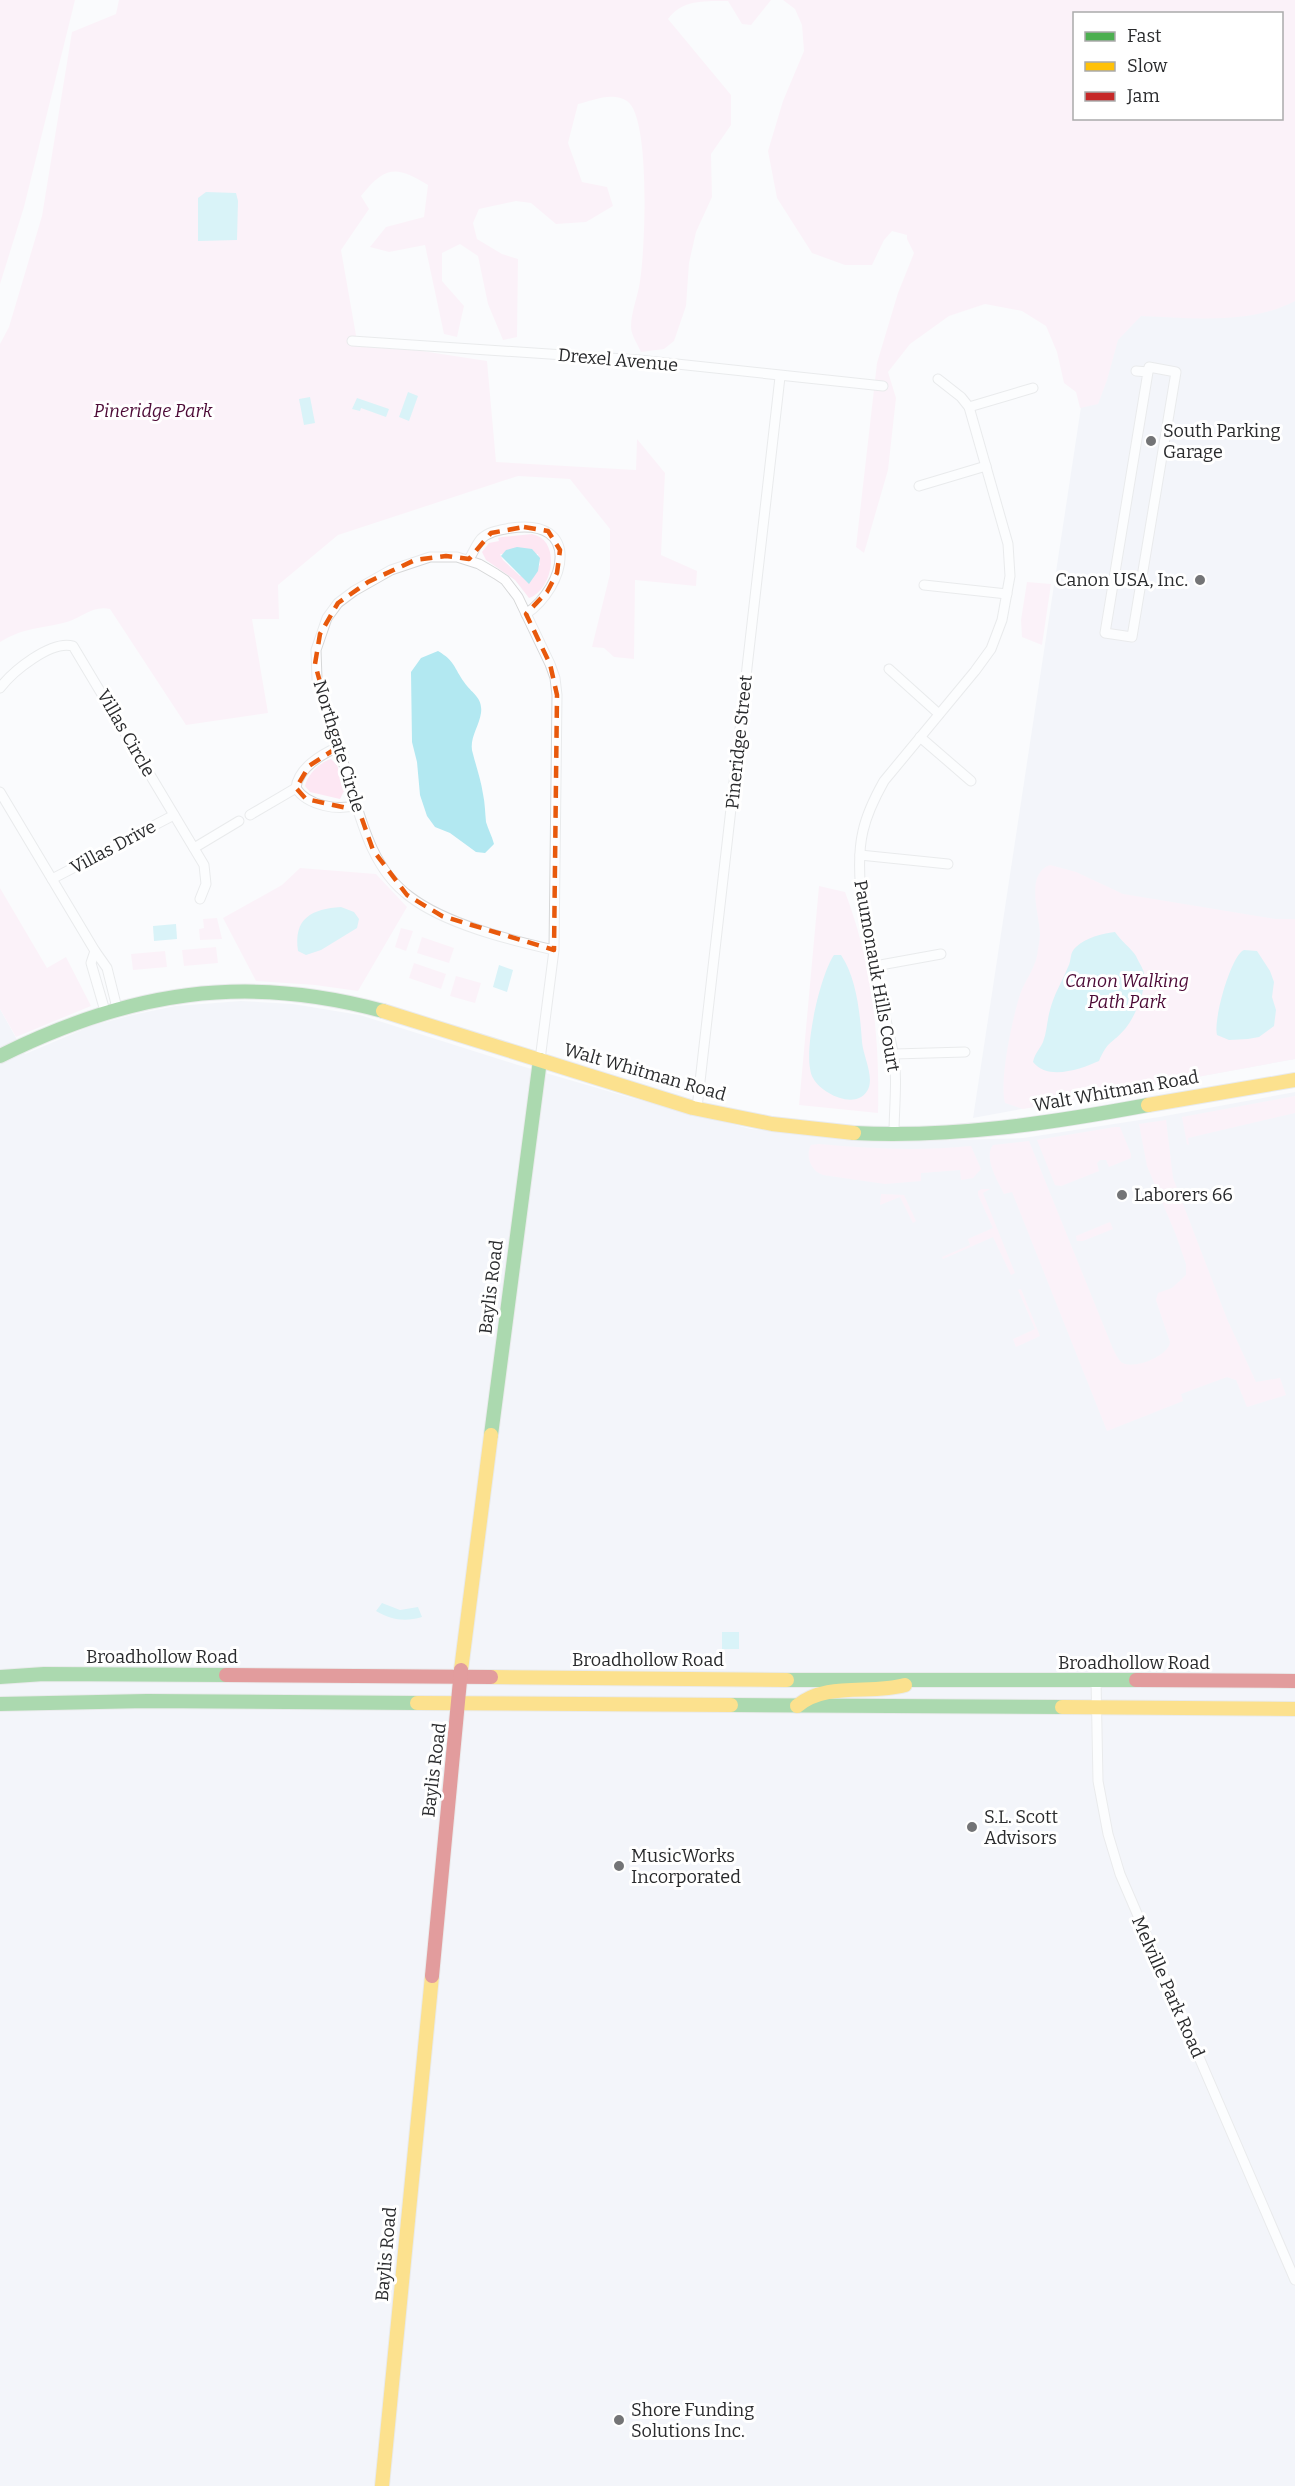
<svg xmlns="http://www.w3.org/2000/svg" width="1295" height="2486" font-family="Bitter,serif">
  <rect width="100%" height="100%" fill="#fafbfd"/>
  <g fill="#eceef6">
    <path d="M1295,53v1006l-322,59 137,-902 172,-98z"/>
    <path d="M241,1001l52,3 67,11 158,50 114,33 119,31 125,13 147,-4 136,-21 136,-25v1394h-1295v-1477l25,45 66,-28 41,-11 43,-9z"/>
  </g>
  <g fill="#fde7f3" fill-rule="evenodd">
    <path d="M0,0h75l-51,207 -24,77z"/>
    <path d="M119,0h652l-20,25 -9,-1 -14,-23c-26,0 -46,-1 -60,18l63,76v30l-20,29 1,43 -16,35 -7,31 -3,43 -12,35 -10,8 -23,3c-3,-7 -10,-17 -10,-25 0,-15 7,-31 9,-46 5,-30 11,-164 -13,-180 -15,-10 -35,0 -49,3l-10,39 14,39 25,5 6,19 -27,16 -30,2 -25,-21 -15,-2 -37,8 -6,14 4,16 25,15 16,5 -1,78 -14,3 -15,-36 -10,-48 -18,-12 -18,9v28l22,25 -7,31 -13,-3 -19,-89 -36,7 -19,-5 16,-20 38,-10 4,-32c-32,-20 -43,-19 -67,11l8,13 -28,41 16,91 130,20 9,101 140,8 1,-31 28,34 -4,82 36,16 -1,15 -61,-6 -1,79 -20,-2 -10,-9 -12,-1 18,-73v-45l-40,-50 -52,-3 -180,59 -60,50 1,34h-27l16,94 -82,12 -76,-116c-17,-4 -27,8 -43,13 -27,7 -42,5 -67,20v-298l9,-17 33,-111 30,-184 44,-18z"/>
    <path d="M783,0h512v301c-46,24 -103,17 -154,15l-23,24 -11,40 -9,24 -18,4 -4,-16 -12,-9 -7,-31 -11,-26 -24,-15 -37,-7 -36,12 -39,28 -22,28 8,26 -8,72 -24,83 -8,-6 21,-184 21,-70 16,-40 -7,-14v-4l-15,-4 -8,9 -12,25h-27l-33,-12 -35,-55 -9,-47 15,-50 21,-50 -2,-26 -7,-16zM1074,14h208v104h-208z"/>
    <path d="M532,534c30,6 21,56 -3,64l-14,-18 -29,-20 -4,-8 7,-9 10,-2 -1,-3 4,-1zM500,554h38l2,11 -20,11 -17,-16z"/>
    <path d="M1027,582l24,2 -9,61 -20,-8 -1,-17z"/>
    <path d="M331,759l6,6 8,24 -5,10 -30,-7 -5,-6c2,-11 15,-24 26,-27z"/>
    <path d="M1050,865l26,7 47,22 152,25h20v140l-272,50 -18,-6c-6,-22 7,-82 14,-105 4,-15 15,-27 18,-42 1,-8 3,-16 3,-23 -1,-20 -15,-59 10,-68z"/>
    <path d="M300,868l76,6 31,33 -49,84 -43,-6 -59,-4 -33,-63 59,-33z"/>
    <path d="M819,886l26,6c27,70 35,147 33,221l-79,-8z"/>
    <path d="M0,888l47,80 19,-11 25,49 -75,31 -16,-28z"/>
    <path d="M217,918l5,21 -22,1 -1,-11 5,-1 -1,-9z"/>
    <path d="M401,928l12,3 -7,20 -11,-4z"/>
    <path d="M422,937l32,11 -5,15 -32,-10z"/>
    <path d="M216,947l2,16 -34,3 -2,-16z"/>
    <path d="M165,951l2,16 -34,3 -2,-16z"/>
    <path d="M414,963l32,11 -5,15 -32,-11z"/>
    <path d="M456,976l25,7 -6,20 -25,-7z"/>
    <path d="M1295,1096v17l-107,25 1,7 -2,-1 -5,-27z"/>
    <path d="M1166,1120l7,58 54,141 29,63 24,-4 6,17 -39,12 -11,-27 -9,-3 -46,17 2,7 -76,30 -95,-239 -8,2c-6,-13 -21,-36 -11,-49l36,-4 84,208c2,4 5,10 8,13 11,9 48,-6 49,-20l-14,-42 2,-7 14,-5 14,-13v-11l-10,-29 -29,-69 -8,-42z"/>
    <path d="M1115,1127h5l11,27v4l-22,9 -3,-7h-6l-3,3 2,8 -38,15 -6,-1 -18,-45z"/>
    <path d="M819,1144c51,5 102,7 152,2l10,23 -8,9 -12,2 -1,-10 -39,3v8l-36,3 -62,-9c-12,-4 -18,-19 -12,-30z"/>
    <path d="M982,1189h8l-7,4 32,80 -4,2 -18,-38 -50,22 -1,-2 28,-12 -2,-6 25,-11 -15,-33v-4z"/>
    <path d="M881,1194l23,1 12,26 -3,2 -13,-26 -20,8z"/>
    <path d="M1110,1222l3,7 -30,12h-6l-1,-5z"/>
    <path d="M1021,1289l19,47 -24,11 -3,-8 22,-10 -17,-39z"/>
  </g>
  <g fill="#b2e8f1">
    <path d="M206,192l30,1 2,8 -1,39 -39,1v-43z"/>
    <path d="M408,392l10,4 -9,25 -10,-4z"/>
    <path d="M310,397l5,26 -11,2 -5,-26z"/>
    <path d="M357,398l32,11 -3,8 -25,-9 -1,3 -8,-2z"/>
    <path d="M517,547l15,2 8,9 -2,13 -9,13 -28,-28 5,-6z"/>
    <path d="M438,651c17,10 16,17 26,31 8,12 19,15 17,31 -2,14 -13,27 -8,41 3,12 8,26 10,40 2,9 2,18 3,28 2,7 6,14 8,22l-9,9 -9,-1 -26,-19 -15,-6 -8,-11 -7,-21 -3,-33 -5,-20 -1,-70 10,-14z"/>
    <path d="M341,907l13,5 5,7 -2,9 -36,22 -15,5 -8,-4c-5,-33 14,-42 43,-44z"/>
    <path d="M176,924l1,15 -23,2 -1,-15z"/>
    <path d="M1115,932c6,9 16,16 21,24 2,5 7,12 8,17 3,16 -9,44 -19,56 -13,15 -17,11 -26,32 -18,8 -51,20 -66,1 2,-9 7,-13 10,-20 4,-10 4,-22 7,-32 4,-16 12,-28 18,-43 4,-7 1,-14 8,-20 11,-10 25,-13 39,-15z"/>
    <path d="M1244,950l13,1 13,20 4,11 -2,15 4,13 -2,16 -15,11 -11,2 -19,1 -12,-5c-4,-15 14,-80 27,-85z"/>
    <path d="M834,955h7c16,24 19,59 21,87 1,13 11,32 7,45 -9,25 -47,8 -56,-9 -12,-21 7,-103 21,-123z"/>
    <path d="M499,965l14,5 -6,22 -14,-5z"/>
    <path d="M382,1603l18,7 18,-3 4,10c-17,5 -31,3 -46,-6z"/>
    <rect x="722" y="1632" width="17" height="17"/>
  </g>
  <g fill="none" stroke-linecap="round" stroke-linejoin="round">
    <g stroke="#d6d7d8" stroke-width="11">
      <g id="street">
        <path d="M352,341l287,19 244,26"/>
        <path d="M1136,371l12,1 -43,261 27,4 44,-265 -27,-5 -1,5"/>
        <path d="M969,407l64,-19"/>
        <path d="M919,486l67,-20"/>
        <path d="M469,559c4,-6 7,-14 12,-20 8,-8 20,-9 30,-11 71,-10 55,58 15,86"/>
        <path d="M924,585l83,9"/>
        <path d="M889,669l50,45"/>
        <path d="M0,688c13,-17 51,-48 73,-42l131,219 2,19 -6,15"/>
        <path d="M920,737l51,44"/>
        <path d="M338,747c-16,7 -40,21 -42,41 11,18 43,23 61,17"/>
        <path d="M0,792l95,159 12,17 10,40"/>
        <path d="M250,815l46,-27"/>
        <path d="M194,848l45,-27"/>
        <path d="M860,855l88,9"/>
        <path d="M52,879l122,-64"/>
        <path d="M95,951l-4,12 14,48"/>
        <path d="M875,966l66,-12"/>
        <path d="M894,1054l71,-2"/>
        <path d="M540,1060l14,-110 3,-255 -2,-17 -5,-14 -32,-67 -13,-17 -9,-6 -17,-10 -22,-7h-27l-39,13 -37,21 -16,12 -11,15 -11,32 1,29c9,31 19,62 29,92 14,44 24,96 63,125 36,28 101,44 145,54"/>
        <path d="M697,1108l83,-731"/>
        <path d="M894,1134c0,-27 4,-56 -1,-82 -12,-61 -44,-162 -30,-221 4,-18 12,-34 21,-50l91,-110 16,-22 11,-29 8,-44 -2,-32 -39,-137 -8,-10 -23,-18"/>
        <path d="M1096,1679l2,102 10,53 12,40 175,406"/>
      </g>
    </g>
    <g stroke="#d6d7d8" stroke-width="16">
      <g id="fast">
        <path d="M0,1056c128,-64 244,-83 383,-45"/>
        <path d="M854,1133c100,5 197,-10 294,-28"/>
        <path d="M491,1435l49,-375"/>
        <path d="M0,1677l44,-3 182,1"/>
        <path d="M787,1680h349"/>
        <path d="M0,1704l147,-3 270,2"/>
        <path d="M731,1705l331,2"/>
      </g>
    </g>
    <g stroke="#d6d7d8" stroke-width="16">
      <g id="slow">
        <path d="M383,1011l310,97 79,16 82,9"/>
        <path d="M1148,1105l147,-25"/>
        <path d="M461,1670l30,-235"/>
        <path d="M491,1677l296,3"/>
        <path d="M417,1703l314,2"/>
        <path d="M797,1706c30,-25 73,-11 108,-21"/>
        <path d="M1062,1707l233,2"/>
        <path d="M382,2486l50,-510"/>
      </g>
    </g>
    <g stroke="#d6d7d8" stroke-width="16">
      <g id="jam">
        <path d="M226,1675l265,2"/>
        <path d="M1136,1680l159,1"/>
        <path d="M432,1976l29,-306"/>
      </g>
    </g>
    <use href="#street" stroke="#fefeff" stroke-width="9"/>
    <use href="#fast" stroke="#4caf50" stroke-width="14"/>
    <use href="#slow" stroke="#ffc107" stroke-width="14"/>
    <use href="#jam" stroke="#c62828" stroke-width="14"/>
  </g>
  <path d="M0 0H1295V2486H0ZM524,527l24,4 12,19 -3,23 -10,19 -21,22 24,50 7,31 -3,255 -112,-34 -35,-21 -34,-45 -16,-45 -10,3 -41,-9 -10,-11 13,-22 29,-19 -23,-83 5,-30 18,-31 30,-21 47,-22 31,-4 23,3 22,-26z" fill="#fafbfd" fill-opacity=".55" fill-rule="evenodd"/>
  <path fill="none" stroke="#e8590c" stroke-width="4.5" stroke-dasharray="12 8" stroke-linejoin="round" d="M524,527l24,4 12,19 -3,23 -10,19 -21,22 24,50 7,31 -3,255 -112,-34 -35,-21 -34,-45 -16,-45 -10,3 -41,-9 -10,-11 13,-22 29,-19 -23,-83 5,-30 18,-31 30,-21 47,-22 31,-4 23,3 22,-26z"/>
  <g fill="#737476" stroke="#fff" stroke-width="2">
    <circle cx="1151" cy="441" r="6"/>
    <circle cx="1200" cy="580" r="6"/>
    <circle cx="1122" cy="1195" r="6"/>
    <circle cx="972" cy="1827" r="6"/>
    <circle cx="619" cy="1866" r="6"/>
    <circle cx="619" cy="2420" r="6"/>
  </g>
  <g text-anchor="middle" dominant-baseline="central" stroke-width="6" stroke-linejoin="round" paint-order="stroke">
    <g font-size="18" fill="#2a2b2d" stroke="#fff">
      <text transform="translate(618 360) rotate(5)">Drexel Avenue</text>
      <text transform="translate(126 733) rotate(60)">Villas Circle</text>
      <text transform="translate(739 742) rotate(-84)">Pineridge Street</text>
      <text transform="translate(339 746) rotate(73)">Northgate Circle</text>
      <text transform="translate(113 847) rotate(-28)">Villas Drive</text>
      <text transform="translate(877 976) rotate(80)">Paumonauk Hills Court</text>
      <text transform="translate(645 1072) rotate(16)">Walt Whitman Road</text>
      <text transform="translate(1116 1091) rotate(-10)">Walt Whitman Road</text>
      <text transform="translate(491 1287) rotate(-83)">Baylis Road</text>
      <text x="162" y="1657">Broadhollow Road</text>
      <text x="648" y="1660">Broadhollow Road</text>
      <text x="1134" y="1663">Broadhollow Road</text>
      <text transform="translate(434 1770) rotate(-83)">Baylis Road</text>
      <text transform="translate(1168 1987) rotate(66)">Melville Park Road</text>
      <text transform="translate(386 2254) rotate(-85)">Baylis Road</text>
    </g>
    <g font-size="18" font-style="italic" fill="#4c0a36" stroke="#fff">
      <text x="153" y="411">Pineridge Park</text>
      <text x="1127" y="981">Canon Walking<tspan x="1127" dy="21">Path Park</tspan></text>
    </g>
    <g font-size="18" fill="#2a2b2d" stroke="#fff" text-anchor="start">
      <text x="1163" y="431">South Parking<tspan x="1163" dy="21">Garage</tspan></text>
      <text x="1188" y="580" text-anchor="end">Canon USA, Inc.</text>
      <text x="1134" y="1195">Laborers 66</text>
      <text x="984" y="1817">S.L. Scott<tspan x="984" dy="21">Advisors</tspan></text>
      <text x="631" y="1856">MusicWorks<tspan x="631" dy="21">Incorporated</tspan></text>
      <text x="631" y="2410">Shore Funding<tspan x="631" dy="21">Solutions Inc.</tspan></text>
    </g>
  </g>
  <rect x="1073" y="12" width="210" height="108" fill="#ffffff" stroke="#aaaaab" stroke-width="1.5"/>
  <rect x="1085" y="32" width="30" height="9" fill="#4caf50" stroke="#aaaaab" stroke-width="1.5"/>
  <text x="1127" y="42" font-size="18" fill="#2a2b2d">Fast</text>
  <rect x="1085" y="62" width="30" height="9" fill="#ffc107" stroke="#aaaaab" stroke-width="1.5"/>
  <text x="1127" y="72" font-size="18" fill="#2a2b2d">Slow</text>
  <rect x="1085" y="92" width="30" height="9" fill="#c62828" stroke="#aaaaab" stroke-width="1.5"/>
  <text x="1127" y="102" font-size="18" fill="#2a2b2d">Jam</text>
</svg>
